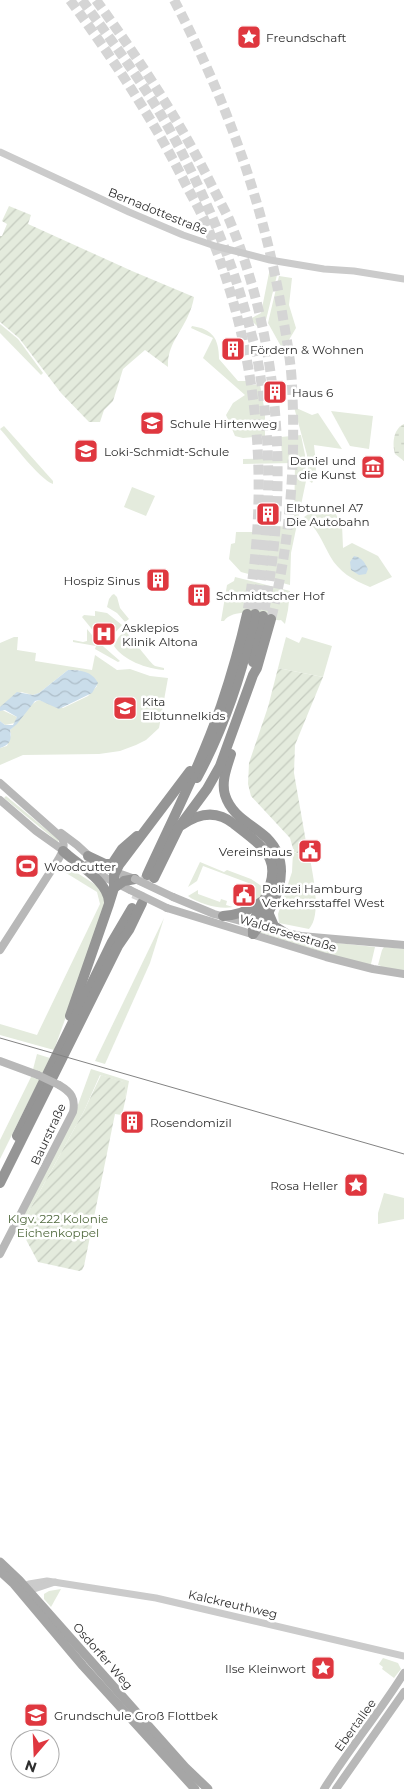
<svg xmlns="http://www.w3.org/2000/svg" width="404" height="1789" font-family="Montserrat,sans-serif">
  <defs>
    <pattern id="wetland-marsh" width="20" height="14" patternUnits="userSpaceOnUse" patternTransform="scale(1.25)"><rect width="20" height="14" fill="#e4ebdd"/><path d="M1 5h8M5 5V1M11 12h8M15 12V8" fill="none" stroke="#c4cabe"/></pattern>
    <pattern id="garden-furrows" width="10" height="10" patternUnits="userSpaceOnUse" patternTransform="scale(1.25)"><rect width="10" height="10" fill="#e4ebdd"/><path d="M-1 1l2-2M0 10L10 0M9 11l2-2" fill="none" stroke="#c4cabe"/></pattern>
    <pattern id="water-waves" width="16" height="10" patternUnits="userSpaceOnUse" patternTransform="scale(1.25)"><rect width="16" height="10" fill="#caddea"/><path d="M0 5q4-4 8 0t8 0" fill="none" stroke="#aebec9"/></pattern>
  </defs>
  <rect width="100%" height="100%" fill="#fff"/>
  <g fill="#e4ebdd">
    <path d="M270,268l7,7 -12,49 -6,4 -9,-9 11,-6z"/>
    <path d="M279,276l13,2 -3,27 7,23 -13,22 -15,-27z"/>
    <path d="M0,324l18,15 25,34 -2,2 -41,-42z"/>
    <path d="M192,326c20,3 27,12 27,33l19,22h11l4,4 7,-1 5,29v23l-22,2 -8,-2 -9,-21 7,-12 12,-8 -42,-37 10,-20 -22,-10z"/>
    <path d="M294,407l18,8 6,-2 24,36 -28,-4c1,12 5,29 -2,38l-3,-2 -2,-26z"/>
    <path d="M331,411l42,5 -4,33 -19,-3z"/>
    <path d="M4,426l49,55v3c-14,-5 -42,-43 -53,-55z"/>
    <path d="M301,435l4,20 1,26 -15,72 -1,32 -49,-13 -12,-13 2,-15 4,-1 1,-11h18l1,-7 39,2 1,-64 -52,1v-5l39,-1 -1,-21z"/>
    <path d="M132,487l23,9 -9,20 -22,-9z"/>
    <path d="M310,513h25l7,11 1,24 9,-5 26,13 14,21 -22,10c-17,-7 -31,-15 -40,-31 -8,-15 -13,-28 -26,-39z"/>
    <path d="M235,577l55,14 -2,19 -3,14 -4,-4c-6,1 -10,-2 -15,-4 -13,-4 -34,-6 -42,5h-3l6,-36 7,-4z"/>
    <path d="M114,594l3,3 3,11 9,11 -4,3 -8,-9 -10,-6 2,-8 3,-4z"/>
    <path d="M95,611l12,2 15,12 -11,12 -2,6 -9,-4 -18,-22 2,-2 11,1z"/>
    <path d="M87,629l9,11 24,21 -2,1 -23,-13 1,-3 -23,-4v-2l10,2 4,-1z"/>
    <path d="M125,630c5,6 26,34 30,36 3,1 6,1 9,2v2c-17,-1 -41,-10 -50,-24l4,-8z"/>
    <path d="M14,637h4l-1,13 19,3 -1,8 57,9 3,-15 22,15 13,-1 20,7 18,2 -9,50 -13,12 -10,5 -16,6 -21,3 -76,1 -23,10v-17l7,-2 4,-11 -1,-5c11,-8 16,-25 29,-30l24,8 25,-12 9,-10 -18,-16h-11l-29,23 -6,2 -12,-3 -21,15v-64z"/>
    <path d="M286,637l13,6 3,-6 30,9 -9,31 -45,-9z"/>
    <path d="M2,710l15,7 -2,6 -10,2 -5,-4v-10z"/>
    <path d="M6,796l53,44 -1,2 -54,-44z"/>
    <path d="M293,852l17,6c3,19 12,57 -1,71l-30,-6 -1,-9 14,-42z"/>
    <path d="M200,862l24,10 3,-2 24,9 15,10 -8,11 -11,6 -4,-6 3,-2 5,-14 -48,-18 -6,15 -9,6z"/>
    <path d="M65,865l37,24 3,12 -1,10 -50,139 -54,-15v-11l37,11 63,-131 -3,-12 -39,-24 2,-2z"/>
    <path d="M198,890v4l22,8 1,-3 6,2 -1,4 7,2c-13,3 -34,-3 -45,-11z"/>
    <path d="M164,918l-14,45 -45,101 -10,-3z"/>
    <path d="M259,930l54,12h15l47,5 -4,17 -2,1 -19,-4 -92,-29z"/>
    <path d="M384,947l20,2v22l-23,-3v-2l-3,-1 4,-15z"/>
    <path d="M37,1054l13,4 -50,101v-19l31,-63z"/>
    <path d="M91,1069l38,12 -3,16 -3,-15 -23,-7 -16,36 -61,111 2,7 -3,3 -3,-6 1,-7 55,-106z"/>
    <path d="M384,1193l20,5v21l-26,5v-11z"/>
    <path d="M61,1589l-10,18 -7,-8v-5l5,-3z"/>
    <path d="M383,1658l15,5 3,6 -7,9 -12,-9 1,-2 -4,-3z"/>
  </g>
  <path fill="url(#wetland-marsh)" d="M404,424v37l-9,-7c-3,-10 -2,-25 9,-30z"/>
  <g fill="url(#garden-furrows)">
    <path d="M9,206l22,9 -3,9 104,47 62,26c-1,6 -3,13 -6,19 -8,18 -21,30 -20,51l-23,-17 -22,19 -10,32 -9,9 -4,12h-11l-28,-29 -42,-55 -19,-16v-86h2l5,-12 -5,-3z"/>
    <path d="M278,668l45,9 -28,68 -1,28 12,69 -3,2 -3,10 -6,-2 -4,-14 -39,-42 -3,-12 1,-21 19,-56z"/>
    <path d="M101,1075l23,7 2,15 -4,18 -7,-1 -31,152 -2,4 -3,1 -41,-9 -16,-30 3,-3 -2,-7 61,-111z"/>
  </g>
  <g fill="url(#water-waves)">
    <path d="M354,556c9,2 10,6 14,13l-2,5 -7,1 -8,-5 -1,-8z"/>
    <path d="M68,670c12,0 24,1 30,13l-6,10 -33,16 -20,-9 -4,1 -18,23 -7,6c2,10 0,15 -10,18v-27l5,4h8l4,-8 -12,-7 -5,1v-4l17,-15 16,3 6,-2z"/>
  </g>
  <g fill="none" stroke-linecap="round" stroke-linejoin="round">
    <g stroke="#d5d5d5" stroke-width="10" stroke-dasharray="10 5" stroke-linecap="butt">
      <path d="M70,0c43,59 84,120 116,185 7,13 15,27 21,41 51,124 64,256 40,388"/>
      <path d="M82,0c35,48 71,96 98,149 29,56 53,114 69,176 3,12 7,24 9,37 15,83 13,170 -3,252"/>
      <path d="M96,0c42,58 82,118 114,182 6,12 13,25 19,37 51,122 61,268 34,397"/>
      <path d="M174,0c52,99 91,207 109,318 4,22 8,45 9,67 4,78 -2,159 -21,234"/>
      <path d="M136,900l11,-25"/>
    </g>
    <g stroke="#cbcbcb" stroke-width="7">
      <path d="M0,152l129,60 54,23 32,11 55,14 54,9 30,2 50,8"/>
      <path d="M21,1587l8,-3 18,-3 109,17 248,58"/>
      <path d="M25,1592l30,-10"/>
    </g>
    <g stroke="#b8b8b8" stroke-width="8">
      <path d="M0,783l62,55c4,8 0,15 -4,22l-58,90"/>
      <path d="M0,800l36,31 31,22"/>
      <path d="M61,833l16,12 24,22 34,12"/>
      <path d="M87,865l19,13 24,12"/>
      <path d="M173,897l41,17 38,10 14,5 35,7 103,9"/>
      <path d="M167,908l159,49 47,12 31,5"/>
      <path d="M0,1061l38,14"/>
      <path d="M0,1254l73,-142c3,-14 -2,-20 -14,-27"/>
      <path d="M324,1789c25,-40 55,-76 80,-116"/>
      <path d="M336,1789l68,-97"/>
    </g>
    <g stroke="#a6a6a6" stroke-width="9">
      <path d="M0,1562l19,18 166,187 23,22"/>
      <path d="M0,1571l14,13 69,82 112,123"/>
    </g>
    <g stroke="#959595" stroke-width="10">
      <path d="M253,662l10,-46"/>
      <path d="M231,754c-4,13 -10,27 -6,41 7,22 27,29 42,43 29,29 7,71 -14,96"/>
      <path d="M197,778c28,-52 46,-106 58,-164"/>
      <path d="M182,825c17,-12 35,-15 52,-1 32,25 51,36 29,78 -6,11 -11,19 -10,32"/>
      <path d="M63,851c15,14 45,30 46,51"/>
      <path d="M88,856l17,8h7l10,-15 15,-13"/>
      <path d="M147,875c25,-55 54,-111 74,-169 10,-30 19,-61 26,-92"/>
      <path d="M154,878l25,-51 28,-38 13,-23 33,-91 4,-7 14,-49"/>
      <path d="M114,888v-13l5,-10 71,-94"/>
      <path d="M268,912l6,14 11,7"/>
      <path d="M223,916c15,-1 26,-5 38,-14"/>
      <path d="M70,1016l39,-112 5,-16 10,-7 11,-2"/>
      <path d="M17,1136l95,-194 20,-34"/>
      <path d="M0,1183l118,-237 11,-16 13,-27"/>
    </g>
    <path stroke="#838383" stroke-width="1" d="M0,1038l404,116"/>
    <g stroke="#b8b8b8" stroke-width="8">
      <path d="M135,879l38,18"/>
      <path d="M130,890l37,18"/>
      <path d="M38,1075l21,10"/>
    </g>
  </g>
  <defs>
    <g id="sight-square" transform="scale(1.25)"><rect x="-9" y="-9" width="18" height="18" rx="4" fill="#df373f" stroke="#fff"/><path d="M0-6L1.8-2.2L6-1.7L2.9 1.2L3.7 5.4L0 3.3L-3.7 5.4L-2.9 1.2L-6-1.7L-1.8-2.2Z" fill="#fff"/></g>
    <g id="building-square" transform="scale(1.25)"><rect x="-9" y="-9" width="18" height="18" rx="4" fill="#df373f" stroke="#fff"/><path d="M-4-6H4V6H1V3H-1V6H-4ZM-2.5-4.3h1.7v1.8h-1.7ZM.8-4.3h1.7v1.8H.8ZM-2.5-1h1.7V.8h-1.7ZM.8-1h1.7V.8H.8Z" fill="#fff"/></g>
    <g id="school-square" transform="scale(1.25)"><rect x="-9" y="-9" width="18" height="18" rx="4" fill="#df373f" stroke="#fff"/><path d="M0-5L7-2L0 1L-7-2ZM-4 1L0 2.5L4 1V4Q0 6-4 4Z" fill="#fff"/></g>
    <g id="museum-square" transform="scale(1.25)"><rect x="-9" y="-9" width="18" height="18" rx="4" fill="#df373f" stroke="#fff"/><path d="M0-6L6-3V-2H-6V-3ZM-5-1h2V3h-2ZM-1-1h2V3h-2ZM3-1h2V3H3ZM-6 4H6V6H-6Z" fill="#fff"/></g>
    <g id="hospital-square" transform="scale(1.25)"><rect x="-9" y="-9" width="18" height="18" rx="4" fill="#df373f" stroke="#fff"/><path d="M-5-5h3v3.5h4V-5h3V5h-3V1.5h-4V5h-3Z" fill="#fff"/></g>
    <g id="civic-square" transform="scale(1.25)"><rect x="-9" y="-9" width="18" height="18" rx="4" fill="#df373f" stroke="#fff"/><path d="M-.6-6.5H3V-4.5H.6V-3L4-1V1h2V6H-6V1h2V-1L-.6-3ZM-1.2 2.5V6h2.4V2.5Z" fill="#fff"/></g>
    <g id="stadium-square" transform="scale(1.25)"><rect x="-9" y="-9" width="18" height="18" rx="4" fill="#df373f" stroke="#fff"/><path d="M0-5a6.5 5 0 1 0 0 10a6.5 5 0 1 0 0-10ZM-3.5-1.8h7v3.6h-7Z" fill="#fff"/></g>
  </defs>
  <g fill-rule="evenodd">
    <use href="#sight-square" x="249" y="37"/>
    <use href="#building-square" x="233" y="349"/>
    <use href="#building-square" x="275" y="392"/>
    <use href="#school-square" x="152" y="423"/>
    <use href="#school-square" x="86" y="451"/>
    <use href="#museum-square" x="373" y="467"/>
    <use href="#building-square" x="268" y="514"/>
    <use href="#building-square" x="158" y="580"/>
    <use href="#building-square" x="199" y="595"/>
    <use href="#hospital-square" x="104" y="634"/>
    <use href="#school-square" x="125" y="708"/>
    <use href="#civic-square" x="310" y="851"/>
    <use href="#stadium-square" x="27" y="866"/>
    <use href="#civic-square" x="244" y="895"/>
    <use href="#building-square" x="132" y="1122"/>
    <use href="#sight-square" x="356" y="1185"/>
    <use href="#sight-square" x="323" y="1668"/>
    <use href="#school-square" x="36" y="1715"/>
  </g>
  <g text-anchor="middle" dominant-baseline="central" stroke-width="5" stroke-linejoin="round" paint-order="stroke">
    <g font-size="12" fill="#2e2e2e" stroke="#fff" text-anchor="start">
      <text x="266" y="37">Freundschaft</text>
      <text x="250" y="349">Fördern &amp; Wohnen</text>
      <text x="292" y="392">Haus 6</text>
      <text x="170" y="423">Schule Hirtenweg</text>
      <text x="104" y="451">Loki-Schmidt-Schule</text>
      <text x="356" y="460" text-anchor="end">Daniel und<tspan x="356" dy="14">die Kunst</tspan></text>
      <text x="286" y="507">Elbtunnel A7<tspan x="286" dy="14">Die Autobahn</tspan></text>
      <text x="140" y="580" text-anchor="end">Hospiz Sinus</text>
      <text x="216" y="595">Schmidtscher Hof</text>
      <text x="122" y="627">Asklepios<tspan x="122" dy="14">Klinik Altona</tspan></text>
      <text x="142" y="701">Kita<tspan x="142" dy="14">Elbtunnelkids</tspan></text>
      <text x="292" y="851" text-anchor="end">Vereinshaus</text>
      <text x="44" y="866">Woodcutter</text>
      <text x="262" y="888">Polizei Hamburg<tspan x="262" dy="14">Verkehrsstaffel West</tspan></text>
      <text x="150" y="1122">Rosendomizil</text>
      <text x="338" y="1185" text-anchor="end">Rosa Heller</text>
      <text x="306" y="1668" text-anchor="end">Ilse Kleinwort</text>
      <text x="54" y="1715">Grundschule Groß Flottbek</text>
    </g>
    <g font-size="12" fill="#2e2e2e" stroke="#fff">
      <text transform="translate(158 211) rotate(22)">Bernadottestraße</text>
      <text transform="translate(288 933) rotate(17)">Walderseestraße</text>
      <text transform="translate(48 1134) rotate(-65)">Baurstraße</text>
      <text transform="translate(233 1604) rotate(13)">Kalckreuthweg</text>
      <text transform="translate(103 1656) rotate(49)">Osdorfer Weg</text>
      <text transform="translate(355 1725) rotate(-54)">Ebertallee</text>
    </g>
    <g font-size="12" fill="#50693d" stroke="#fff">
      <text x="58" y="1218">Klgv. 222 Kolonie<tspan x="58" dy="14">Eichenkoppel</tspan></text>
    </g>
  </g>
  <g transform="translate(35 1754) rotate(199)"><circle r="24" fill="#ffffff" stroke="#ababab"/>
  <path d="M0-4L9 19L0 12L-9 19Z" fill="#df373f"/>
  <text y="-8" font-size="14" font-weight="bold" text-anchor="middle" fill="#2e2e2e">N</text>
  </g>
</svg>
